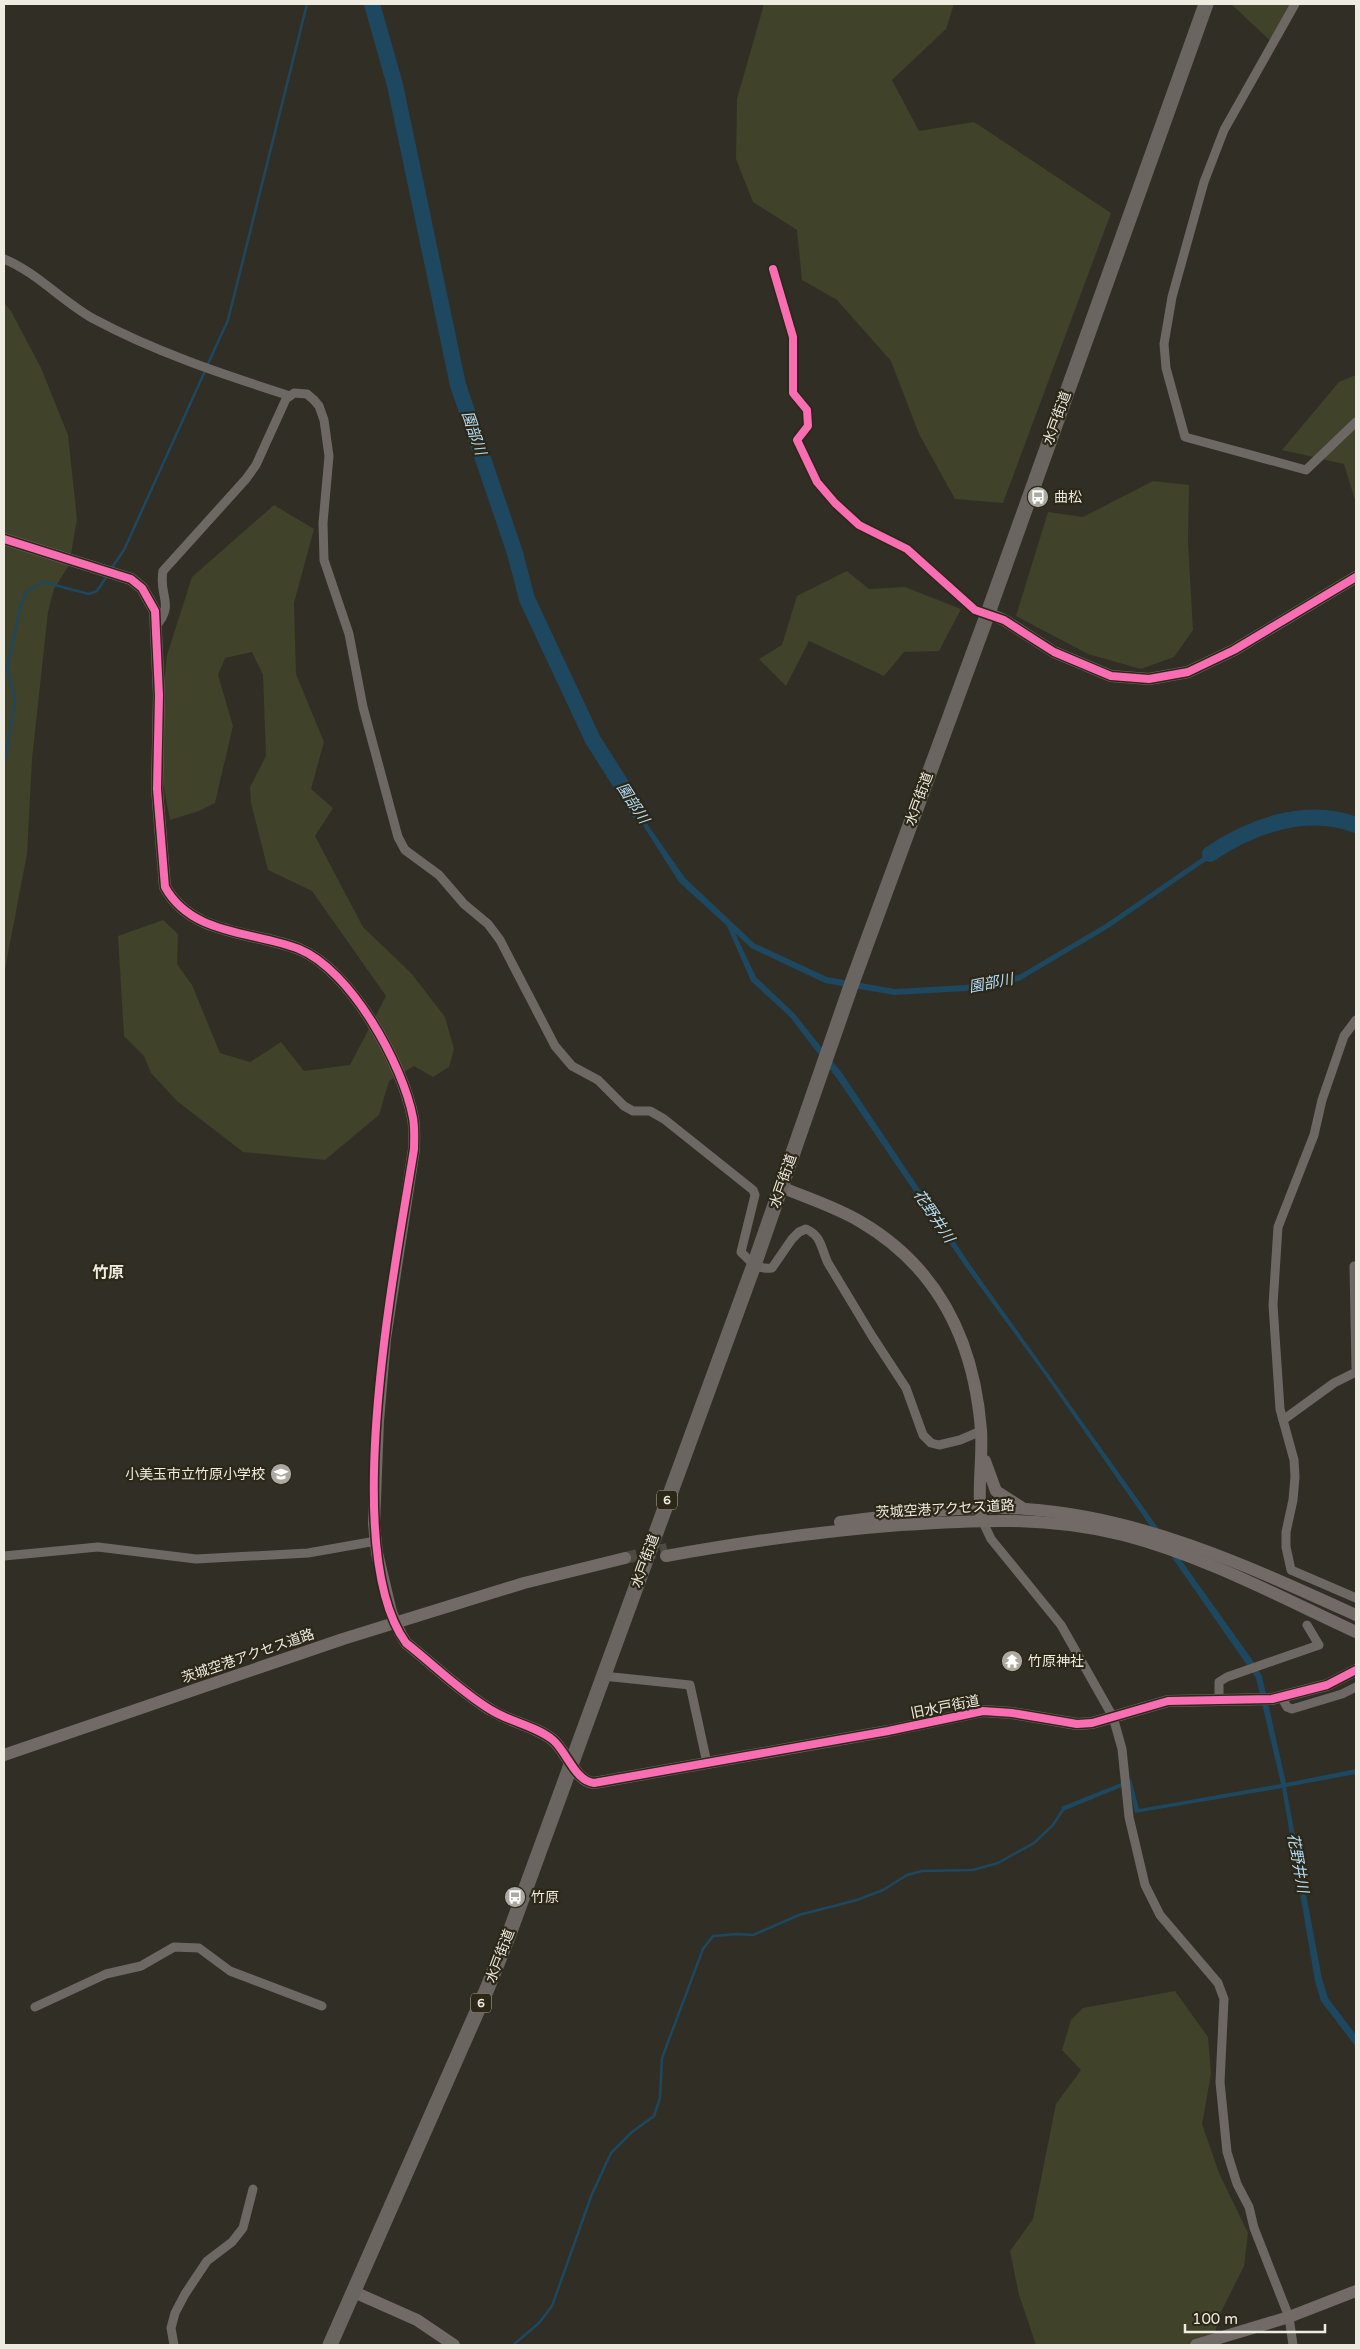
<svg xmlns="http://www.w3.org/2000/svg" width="1360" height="2349" font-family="'Varela Round','Noto Sans JP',sans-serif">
  <rect width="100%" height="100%" fill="#312e26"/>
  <g fill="#404229">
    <path d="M764,4h190l-8,25 -54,51 27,51 55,-9 137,91 -108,290 -48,-4 -36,-65 -28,-73 -54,-61 -35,-20 -5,-50 -44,-28 -17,-43 1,-60z"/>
    <path d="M1231,4h63l-20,40z"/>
    <path d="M4,303l7,8 30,57 27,67 9,84 -8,46 -15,24 -6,23 -16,147 -5,95 -23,120z"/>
    <path d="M1356,375v124l-1,1 -11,-36 -62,-14 57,-68z"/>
    <path d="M1153,481l36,4 -1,58 5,87 -19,27 -33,12 -53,-15 -72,-38 32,-104 35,5z"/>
    <path d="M274,505l40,24 -20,74 2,71 28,68 -13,47 22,19 -18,28 48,91 48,46 34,44 9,32 -5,18 -16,10 -19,-11 -25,15 -10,34 -54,45 -82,-8 -66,-51 -26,-28 -7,-17 -20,-20 -6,-100 45,-16 15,14 -1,30 15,21 28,68 30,9 31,-20 23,29 46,-6 36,-69 -74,-105 -44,-21 -17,-67 -1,-16 16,-31 -3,-81 -11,-23 -27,6 -7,17 15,51 -18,77 -16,8 -29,9 -10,-52 -1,-40 8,-73 25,-78z"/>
    <path d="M847,571l22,18 36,-2 56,22 -22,42 -35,1 -20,24 -75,-35 -23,45 -27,-27 23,-14 15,-49z"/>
    <path d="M1175,1991l33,46 3,37 -9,50 17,49 29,60 -4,33 -23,46 -10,33h-175l-17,-50 -9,-44 23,-32 23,-115 25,-34 -19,-20 9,-30 12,-12z"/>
  </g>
  <path fill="#1d485f" d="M590,742l95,136 69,65 73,34 68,12 71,-4 53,-10 85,-50 121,-83 7,1 -125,86 -88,52 -53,10 -72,4 -69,-12 -74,-35 -16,-15 21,44 38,36 48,60 127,190 282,395 11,18 24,107 70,-14v5l-70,13 36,192 6,19 28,37v12l-35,-46 -6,-20 -33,-193 -147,25 -6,-29 -66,27 -2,-4 70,-28 8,30 142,-25 -25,-106 -211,-303 -80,-109 -129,-189 -46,-60 -39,-36 -24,-55 -48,-44z"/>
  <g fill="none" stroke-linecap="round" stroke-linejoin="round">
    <g stroke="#1d485f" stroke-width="2.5">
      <path d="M207,366l21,-46 79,-316"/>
      <path d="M111,569l13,-19 81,-179"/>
      <path d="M4,766l11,-66 -8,-33 14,-62 5,-13 17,-10 46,12 8,-3 10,-15"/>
      <path d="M513,2345l26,-22 13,-17 40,-112 19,-41 21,-21 22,-16 6,-18 2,-40 41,-109 10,-13 25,-2 15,1 46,-20 58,-15 26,-10 24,-15 15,-4 51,-1 25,-7 36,-20 19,-18 11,-17"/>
    </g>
    <g stroke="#1d485f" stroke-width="16">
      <path d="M372,4l23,81 63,300 57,168 12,46 66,141 45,71"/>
      <path d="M1210,854c41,-28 97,-48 146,-29"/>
    </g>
    <path stroke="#4d4a42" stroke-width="12" stroke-dasharray="12 6" stroke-linecap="butt" d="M625,1558l42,-9"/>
    <g stroke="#6e6865" stroke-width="9">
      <path d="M1295,4l-71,126 -20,52 -32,115 -8,47 2,24 19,69 121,33 50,-48"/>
      <path d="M4,259c32,13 58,42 88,59 63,34 130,56 198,78"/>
      <path d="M773,269l20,68v56l14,17 1,16 -11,14 20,42 18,21 24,22 48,24 68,61 13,3"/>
      <path d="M155,627c21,-23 3,-31 8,-56l83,-92 10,-14 30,-66 8,-6 13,1 7,6 5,6 5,14 5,36 -6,67 1,37 25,74 14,73 35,130 7,13 34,25 25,29 24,20 12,16 55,106 17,20 26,14 26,26 9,5h17l14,8 89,71 2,5 -14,57c10,10 16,18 31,16l20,-29 7,-7 7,-3c16,7 15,20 22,34l44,73 34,52 17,47 8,8 8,2 21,-5 21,-9"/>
      <path d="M1356,1020l-12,16 -22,64 -8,35 -36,92 -5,78 7,104 14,51 1,17 -2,23 -7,32v15l5,23 65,28"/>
      <path d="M1354,1266l2,102"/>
      <path d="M1283,1420l51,-37 22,-11"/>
      <path d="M982,1520l9,19 70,86 52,92 9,32 7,68 16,68 15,30 58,68 6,16 -4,83 7,70 10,32 12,23 5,21 35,89 4,28"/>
      <path d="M4,1556l94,-9 98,12 112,-6 68,-12"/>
      <path d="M603,1676l87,9 17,78"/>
      <path d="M1282,1698l5,9 5,2 50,-15 14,-7"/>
      <path d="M1219,1700v-18l8,-5 92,-32 -12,-20"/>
      <path d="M35,2007l71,-33 35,-8 33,-19 25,1 31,23 92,35"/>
      <path d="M174,2345l-3,-17 4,-15 10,-19 22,-33 25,-19 11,-14 10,-39"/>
    </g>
    <g stroke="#716a66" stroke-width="12">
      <path d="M4,539l127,40 11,9 13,23 4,84 -2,94 8,98c27,49 89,44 134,62 52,21 104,116 114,169 2,11 1,21 1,31l-29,190 -7,82 -4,103 3,29 14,59"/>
      <path d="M988,613l16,7 50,32 57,24 38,3 39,-7 46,-22 122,-73"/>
      <path d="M781,1187c26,11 55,20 80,35 78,46 113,120 120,208 2,29 -4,58 0,87"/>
      <path d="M985,1461l11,30 25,16"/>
      <path d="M840,1522c61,-7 125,-18 186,-13 117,8 224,58 330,106"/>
      <path d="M666,1556c78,-14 156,-25 235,-31 77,-5 147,-9 222,10 81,21 157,62 233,97"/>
      <path d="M400,1633l6,10c28,22 55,49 85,67 19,12 45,16 62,30 14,12 22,41 41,43l294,-52 95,-20 29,2 65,11 15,-1 76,-22 104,-2 55,-14 29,-15"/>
      <path d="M4,1755l339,-116 181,-56 101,-25"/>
      <path d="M354,2292l63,28 37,25"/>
      <path d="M1196,2345l93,-28 67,-26"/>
    </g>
    <path stroke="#6a6560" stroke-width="15" d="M330,2345l157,-356 21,-52 246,-672 98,-282 136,-370 218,-609"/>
    <path stroke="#716a66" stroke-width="12" d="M391,1612l9,21"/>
    <g stroke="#2c2717" stroke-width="11">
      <g id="cycleway">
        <path d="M773,269l20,68v56l14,17 1,16 -11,14 20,42 18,21 24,22 48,24 68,61 29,10 50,32 57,24 38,3 39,-7 46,-22 122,-73"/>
        <path d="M4,539l127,40 11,9 13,23 4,84 -2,94 8,98c27,49 89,44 134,62 52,21 104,116 114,169 2,11 1,21 1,31 -18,113 -76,401 -8,494 28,22 55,49 85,67 19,12 45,16 62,30 14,12 22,41 41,43l294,-52 95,-20 29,2 65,11 15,-1 76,-22 104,-2 55,-14 29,-15"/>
      </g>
    </g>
    <use href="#cycleway" stroke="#f96db3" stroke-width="8"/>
  </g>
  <defs>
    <g id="bus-disc" transform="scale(1.125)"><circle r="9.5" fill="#aca9a0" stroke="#2c2717"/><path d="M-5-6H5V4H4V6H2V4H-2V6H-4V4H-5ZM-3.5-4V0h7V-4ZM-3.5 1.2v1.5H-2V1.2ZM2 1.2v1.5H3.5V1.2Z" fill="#fff"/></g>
    <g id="school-disc" transform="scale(1.125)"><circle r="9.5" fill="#aca9a0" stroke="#2c2717"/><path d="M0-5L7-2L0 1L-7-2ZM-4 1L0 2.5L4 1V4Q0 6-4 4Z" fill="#fff"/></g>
    <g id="temple-disc" transform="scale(1.125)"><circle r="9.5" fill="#aca9a0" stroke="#2c2717"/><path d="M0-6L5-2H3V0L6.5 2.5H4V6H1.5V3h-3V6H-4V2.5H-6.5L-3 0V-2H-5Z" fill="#fff"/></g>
  </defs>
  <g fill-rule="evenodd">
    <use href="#bus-disc" x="1038" y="497"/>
    <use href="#school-disc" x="281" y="1474"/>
    <use href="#temple-disc" x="1012" y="1661"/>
    <use href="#bus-disc" x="515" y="1897"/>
  </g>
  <g text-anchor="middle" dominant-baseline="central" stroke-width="4.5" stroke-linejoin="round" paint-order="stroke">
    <g fill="#2c2717" stroke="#b4b0a4" stroke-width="1">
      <rect x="657" y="1490.5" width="20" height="19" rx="4"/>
      <rect x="471" y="1993.5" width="20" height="19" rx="4"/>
    </g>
    <g font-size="12" font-weight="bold" fill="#eeebe1">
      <text x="667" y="1500">6</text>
      <text x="481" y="2003">6</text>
    </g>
    <g font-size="14" fill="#eeebe1" stroke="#2c2717">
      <text transform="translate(1057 418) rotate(-70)">水戸街道</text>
      <text transform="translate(919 799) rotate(-70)">水戸街道</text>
      <text transform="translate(783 1181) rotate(-71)">水戸街道</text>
      <text transform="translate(945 1509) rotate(-3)">茨城空港アクセス道路</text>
      <text transform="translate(645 1561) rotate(-70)">水戸街道</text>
      <text transform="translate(248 1656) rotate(-19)">茨城空港アクセス道路</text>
      <text transform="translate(945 1707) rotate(-11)">旧水戸街道</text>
      <text transform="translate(500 1956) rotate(-69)">水戸街道</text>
    </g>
    <g font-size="14" fill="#eeebe1" stroke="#2c2717" text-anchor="start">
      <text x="1054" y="497">曲松</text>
      <text x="265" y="1474" text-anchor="end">小美玉市立竹原小学校</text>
      <text x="1028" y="1661">竹原神社</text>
      <text x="531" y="1897">竹原</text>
    </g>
    <g font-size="15" font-style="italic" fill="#b4dffa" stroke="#2c2717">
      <text transform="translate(474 433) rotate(71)">園部川</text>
      <text transform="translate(633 803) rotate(57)">園部川</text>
      <text transform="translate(991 983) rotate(-11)">園部川</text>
      <text transform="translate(934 1216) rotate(56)">花野井川</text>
      <text transform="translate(1298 1863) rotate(80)">花野井川</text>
    </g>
    <g font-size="16" font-weight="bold" fill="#eeebe1" stroke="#2c2717">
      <text x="108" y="1273">竹原</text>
    </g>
  </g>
  <rect width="1360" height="2349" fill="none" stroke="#eeebe1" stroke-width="10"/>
  <path d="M1185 2324v8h140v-8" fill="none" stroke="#eeebe1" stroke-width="2.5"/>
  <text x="1192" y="2324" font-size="15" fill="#eeebe1" stroke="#2c2717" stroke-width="4" paint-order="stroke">100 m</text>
</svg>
